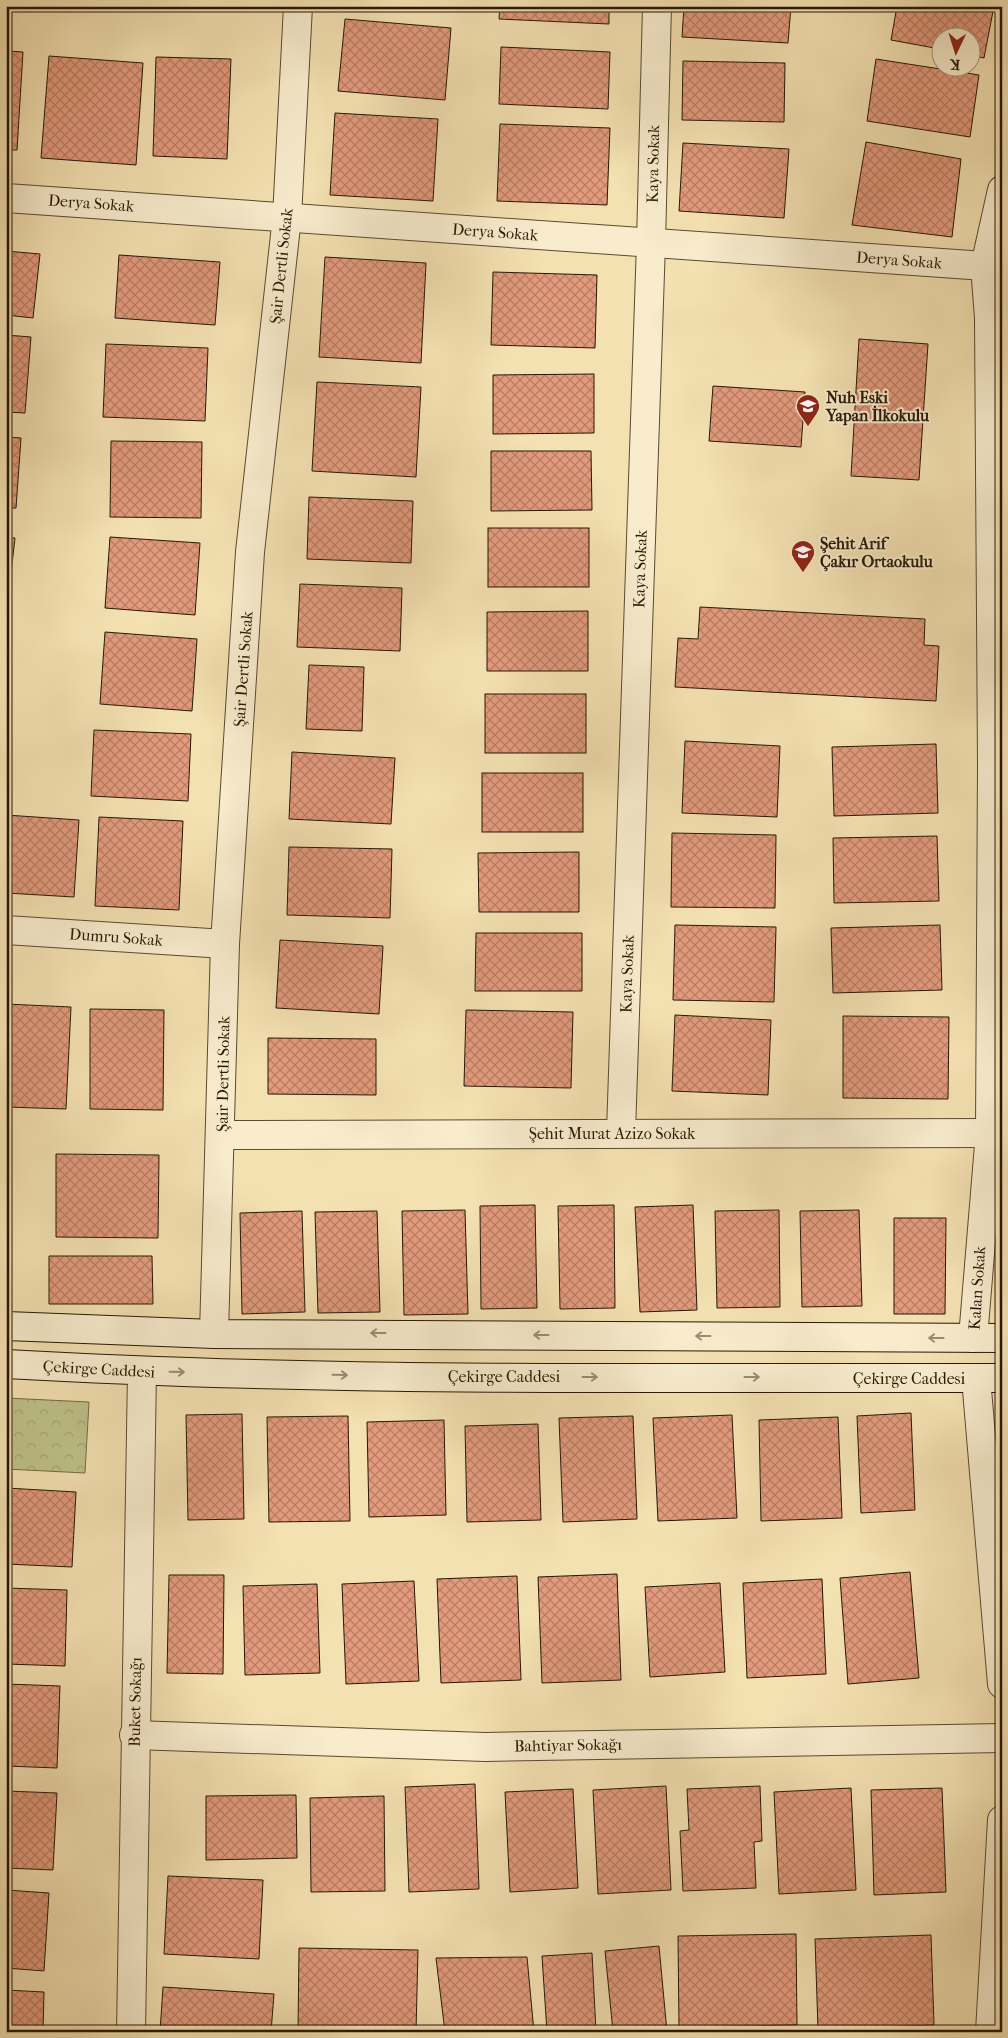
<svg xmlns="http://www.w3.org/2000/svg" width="1008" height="2038" font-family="'IM FELL French Canon',serif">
  <defs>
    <pattern id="forest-crowns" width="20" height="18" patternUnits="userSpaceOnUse" patternTransform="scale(1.25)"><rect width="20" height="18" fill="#bec28a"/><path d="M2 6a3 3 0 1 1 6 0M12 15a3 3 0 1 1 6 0" fill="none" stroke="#a3a675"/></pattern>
    <pattern id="building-cross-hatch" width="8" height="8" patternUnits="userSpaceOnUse" patternTransform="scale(1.25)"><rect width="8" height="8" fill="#e39a7d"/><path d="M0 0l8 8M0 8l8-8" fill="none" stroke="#b87d64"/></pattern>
  </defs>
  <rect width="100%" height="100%" fill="#f4e1b2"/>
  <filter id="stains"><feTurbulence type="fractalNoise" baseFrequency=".004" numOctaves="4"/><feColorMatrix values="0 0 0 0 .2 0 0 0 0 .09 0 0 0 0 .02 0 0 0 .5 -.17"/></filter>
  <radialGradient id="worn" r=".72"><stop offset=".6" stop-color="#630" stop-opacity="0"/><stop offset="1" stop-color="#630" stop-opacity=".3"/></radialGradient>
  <path fill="url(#forest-crowns)" stroke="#726c46" d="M6,1398l83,4 -4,71 -79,-4z"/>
  <g fill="url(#building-cross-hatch)" stroke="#271703">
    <path d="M400,6h59v3z"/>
    <path d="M500,6h109v18l-110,-5z"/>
    <path d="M684,6h107l-3,37 -106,-6z"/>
    <path d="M897,6h97l-10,52 -14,-3v-17h-30v11l-49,-9z"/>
    <path d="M345,19l106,9 -6,72 -107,-9z"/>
    <path d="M501,47l109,5 -2,57 -109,-5z"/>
    <path d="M6,51l17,1 -6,98h-11z"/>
    <path d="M49,56l94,7 -7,102 -95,-7z"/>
    <path d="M156,57l75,2 -4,100 -74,-3z"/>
    <path d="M876,59l103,16 -9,62 -103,-16z"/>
    <path d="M683,61l102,2 -1,59 -102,-2z"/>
    <path d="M335,113l103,6 -5,82 -103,-6z"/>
    <path d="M500,124l110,4 -3,77 -110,-4z"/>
    <path d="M866,142l95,17 -9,78 -100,-12z"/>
    <path d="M683,143l106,6 -5,69 -105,-7z"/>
    <path d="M6,251l34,3 -7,64 -27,-3z"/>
    <path d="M119,255l101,7 -5,63 -100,-7z"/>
    <path d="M325,257l101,6 -5,100 -102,-6z"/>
    <path d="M493,272l104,3 -2,73 -104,-3z"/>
    <path d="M6,335l25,2 -6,76 -19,-1z"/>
    <path d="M859,339l69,5 -9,136 -68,-4z"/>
    <path d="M106,344l102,4 -3,73 -102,-4z"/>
    <path d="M594,374v59l-101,1v-59z"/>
    <path d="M317,382l104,5 -5,90 -104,-6z"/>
    <path d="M713,386l92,6 -4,55 -92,-6z"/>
    <path d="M6,437l15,1 -5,70h-10z"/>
    <path d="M111,441l91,1 -1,76 -91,-1z"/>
    <path d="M491,451h100l1,59 -101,1z"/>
    <path d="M309,497l104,4 -2,62 -104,-4z"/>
    <rect x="488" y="528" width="101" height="59"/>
    <path d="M6,537l9,1 -8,70h-1z"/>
    <path d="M110,537l90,6 -5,72 -90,-7z"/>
    <path d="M300,584l102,4 -2,63 -103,-4z"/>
    <path d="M700,607l225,12 -1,26 15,1 -3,55 -261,-14 3,-49 20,1z"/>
    <path d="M588,611v60h-101v-59z"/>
    <path d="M105,632l92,7 -5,72 -92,-7z"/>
    <path d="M309,665l55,2 -2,64 -56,-2z"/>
    <rect x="485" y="694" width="101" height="59"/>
    <path d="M94,730l97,4 -3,67 -97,-5z"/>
    <path d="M685,741l95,5 -3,71 -95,-4z"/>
    <path d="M936,744l2,69 -104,3 -2,-69z"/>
    <path d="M292,752l103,6 -4,66 -102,-5z"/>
    <rect x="482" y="773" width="101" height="59"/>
    <path d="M6,815l73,5 -5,77 -68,-4z"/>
    <path d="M99,817l84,4 -4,89 -84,-4z"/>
    <path d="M672,833l104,2 -1,73 -104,-1z"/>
    <path d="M937,836l2,65 -105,2 -1,-65z"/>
    <path d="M289,847l103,2 -2,69 -103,-3z"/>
    <path d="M579,852v60h-100l-1,-59z"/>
    <path d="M675,925l101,2 -2,75 -101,-2z"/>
    <path d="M940,925l2,65 -109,3 -2,-65z"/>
    <path d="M476,933h106v58h-107z"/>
    <path d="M280,940l103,6 -4,68 -103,-6z"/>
    <path d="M6,1004l65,3 -5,102 -60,-2z"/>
    <path d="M90,1009l74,1 -1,100 -73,-1z"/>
    <path d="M466,1010l107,2 -2,76 -107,-2z"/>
    <path d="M675,1015l96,5 -3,75 -96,-4z"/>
    <path d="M843,1016l106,1 -1,82 -105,-1z"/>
    <path d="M268,1038l108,1v56l-108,-1z"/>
    <path d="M56,1154l103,1 -1,83 -102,-1z"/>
    <path d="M535,1205l2,103 -56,1 -1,-103z"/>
    <path d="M614,1205l1,103 -55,1 -2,-103z"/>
    <path d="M693,1205l4,105 -57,2 -5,-105z"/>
    <path d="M465,1210l3,104 -64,1 -2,-104z"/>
    <path d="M779,1210l1,97 -63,1 -2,-97z"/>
    <path d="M859,1210l3,96 -60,1 -2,-96z"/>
    <path d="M302,1211l3,101 -63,2 -2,-101z"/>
    <path d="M377,1211l3,101 -62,1 -3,-101z"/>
    <path d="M894,1218h52l-1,96h-51z"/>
    <path d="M49,1256h103l1,48h-104z"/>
    <path d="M911,1413l4,97 -54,3 -4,-97z"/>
    <path d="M242,1414l2,105 -56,1 -2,-105z"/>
    <path d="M732,1415l5,103 -79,3 -5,-103z"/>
    <path d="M348,1416l2,105 -81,1 -2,-105z"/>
    <path d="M633,1416l4,103 -74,3 -4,-104z"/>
    <path d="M838,1417l4,101 -81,3 -2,-101z"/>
    <path d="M444,1420l2,95 -77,2 -2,-95z"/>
    <path d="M538,1424l3,96 -74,2 -2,-96z"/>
    <path d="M6,1488l70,4 -4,75 -66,-3z"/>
    <path d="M910,1572l9,106 -71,6 -8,-106z"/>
    <path d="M617,1574l4,106 -79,3 -4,-106z"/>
    <path d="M169,1575h55l-1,99 -56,-1z"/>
    <path d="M517,1576l4,104 -80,3 -4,-104z"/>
    <path d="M822,1579l4,95 -79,4 -4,-95z"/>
    <path d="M414,1581l5,100 -73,3 -4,-100z"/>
    <path d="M720,1583l5,89 -75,5 -5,-90z"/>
    <path d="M317,1584l3,89 -75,2 -2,-89z"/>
    <path d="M6,1588l61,2 -2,76 -59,-2z"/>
    <path d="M6,1684l54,2 -3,82 -51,-2z"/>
    <path d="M475,1784l4,105 -70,3 -4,-105z"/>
    <path d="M666,1786l5,104 -73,4 -5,-104z"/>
    <path d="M760,1786l2,55 -8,1 2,46 -73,3 -3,-60 9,-1 -2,-41z"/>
    <path d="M851,1788l5,102 -77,4 -5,-102z"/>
    <path d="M942,1788l4,104 -72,3 -3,-105z"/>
    <path d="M573,1789l5,99 -68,4 -5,-100z"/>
    <path d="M6,1791l51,2 -4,77 -47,-2z"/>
    <path d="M296,1795l1,63 -91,2v-64z"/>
    <path d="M384,1796l1,95 -74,1 -1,-94z"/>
    <path d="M168,1876l95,4 -4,79 -95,-5z"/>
    <path d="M6,1890l43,3 -5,78 -38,-3z"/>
    <path d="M796,1934l1,91 -118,2 -1,-91z"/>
    <path d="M931,1935l3,90 -116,4 -3,-90z"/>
    <path d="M659,1946l8,86h-54l-8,-81z"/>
    <path d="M299,1948l119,2 -2,82h-118z"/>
    <path d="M592,1953l4,79h-49l-5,-76z"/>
    <path d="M527,1957l7,75h-89l-9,-74z"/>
    <path d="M163,1987l111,7 -3,38h-111z"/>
    <path d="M6,1990l38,2 -1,40h-37z"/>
  </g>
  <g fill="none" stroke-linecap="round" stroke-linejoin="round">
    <g stroke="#5a4a2f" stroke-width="30">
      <g id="minor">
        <path d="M6,198l979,68"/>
        <path d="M6,930l219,14"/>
        <path d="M621,1132l30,-889 6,-237"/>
        <path d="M221,1135l781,-2"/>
        <path d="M214,1334l11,-390 25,-392 37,-335 11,-211"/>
        <path d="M973,1338l17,-205 2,-369 -3,-446 -4,-52 17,-76"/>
        <path d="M976,1378l26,306"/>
        <path d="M134,1735l351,12 517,-9"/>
        <path d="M131,2032l11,-660"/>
        <path d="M990,2032l12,-212"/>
      </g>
    </g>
    <g stroke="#271703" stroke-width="30">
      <g id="secondary">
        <path d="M6,1326l208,8 788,4"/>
        <path d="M6,1364c331,19 664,13 996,14"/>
      </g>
    </g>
    <use href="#minor" stroke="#f8eccd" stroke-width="28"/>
    <use href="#secondary" stroke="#f8eccd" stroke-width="28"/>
  </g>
  <defs><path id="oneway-shaft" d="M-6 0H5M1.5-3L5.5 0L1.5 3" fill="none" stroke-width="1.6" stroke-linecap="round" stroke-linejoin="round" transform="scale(1.25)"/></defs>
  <g stroke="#9a8c72">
    <use href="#oneway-shaft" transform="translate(378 1333) rotate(-180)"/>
    <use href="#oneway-shaft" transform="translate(541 1335) rotate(-180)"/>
    <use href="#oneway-shaft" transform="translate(703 1336) rotate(-180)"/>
    <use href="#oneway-shaft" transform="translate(936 1338) rotate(-180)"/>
    <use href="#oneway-shaft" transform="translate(177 1372) rotate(1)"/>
    <use href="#oneway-shaft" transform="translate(340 1375) rotate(1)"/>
    <use href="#oneway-shaft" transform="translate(590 1377)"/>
    <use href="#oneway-shaft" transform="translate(752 1377)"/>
  </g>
  <defs>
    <g id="school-pin" transform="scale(1.25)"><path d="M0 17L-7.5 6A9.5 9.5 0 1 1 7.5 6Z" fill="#8f2418" stroke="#f8eccd"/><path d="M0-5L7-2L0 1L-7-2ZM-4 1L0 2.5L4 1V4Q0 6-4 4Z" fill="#fff"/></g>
  </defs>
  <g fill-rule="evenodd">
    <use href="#school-pin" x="808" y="406"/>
    <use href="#school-pin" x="803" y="552"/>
  </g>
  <g text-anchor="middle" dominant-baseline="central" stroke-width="4" stroke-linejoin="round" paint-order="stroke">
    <g font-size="16" fill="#271703" stroke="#f8eccd">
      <text transform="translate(653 164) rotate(-89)">Kaya Sokak</text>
      <text transform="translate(91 203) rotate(4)">Derya Sokak</text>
      <text transform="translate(495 232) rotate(4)">Derya Sokak</text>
      <text transform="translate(899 260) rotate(4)">Derya Sokak</text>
      <text transform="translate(281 266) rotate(-84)">Şair Dertli Sokak</text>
      <text transform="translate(640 569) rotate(-88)">Kaya Sokak</text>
      <text transform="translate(243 669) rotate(-86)">Şair Dertli Sokak</text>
      <text transform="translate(116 937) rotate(4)">Dumru Sokak</text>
      <text transform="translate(627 974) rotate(-88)">Kaya Sokak</text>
      <text transform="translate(223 1074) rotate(-89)">Şair Dertli Sokak</text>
      <text x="612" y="1133">Şehit Murat Azizo Sokak</text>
      <text transform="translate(977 1288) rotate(-86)">Kalan Sokak</text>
      <text transform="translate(99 1369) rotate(3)">Çekirge Caddesi</text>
      <text x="504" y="1376">Çekirge Caddesi</text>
      <text x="909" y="1378">Çekirge Caddesi</text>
      <text transform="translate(135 1702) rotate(-89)">Buket Sokağı</text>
      <text transform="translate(568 1745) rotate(-1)">Bahtiyar Sokağı</text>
    </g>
    <g font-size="16" font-weight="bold" fill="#271703" stroke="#f8eccd" text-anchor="start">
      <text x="826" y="397">Nuh Eski<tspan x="826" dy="18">Yapan İlkokulu</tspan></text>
      <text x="820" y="543">Şehit Arif<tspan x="820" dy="18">Çakır Ortaokulu</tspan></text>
    </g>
  </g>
  <rect width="1008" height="2038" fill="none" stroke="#f4e1b2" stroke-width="25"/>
  <rect x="8" y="8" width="993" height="2023" fill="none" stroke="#271703" stroke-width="2.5"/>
  <rect x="12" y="12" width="983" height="2013" fill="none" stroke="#271703"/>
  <g transform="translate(956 52) rotate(184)"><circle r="24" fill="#f8eccd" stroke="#a4977c"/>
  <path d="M0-4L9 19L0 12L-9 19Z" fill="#8f2418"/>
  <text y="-8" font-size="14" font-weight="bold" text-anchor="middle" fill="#271703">K</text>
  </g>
  <rect width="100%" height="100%" filter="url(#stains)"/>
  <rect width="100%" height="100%" fill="url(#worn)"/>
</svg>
